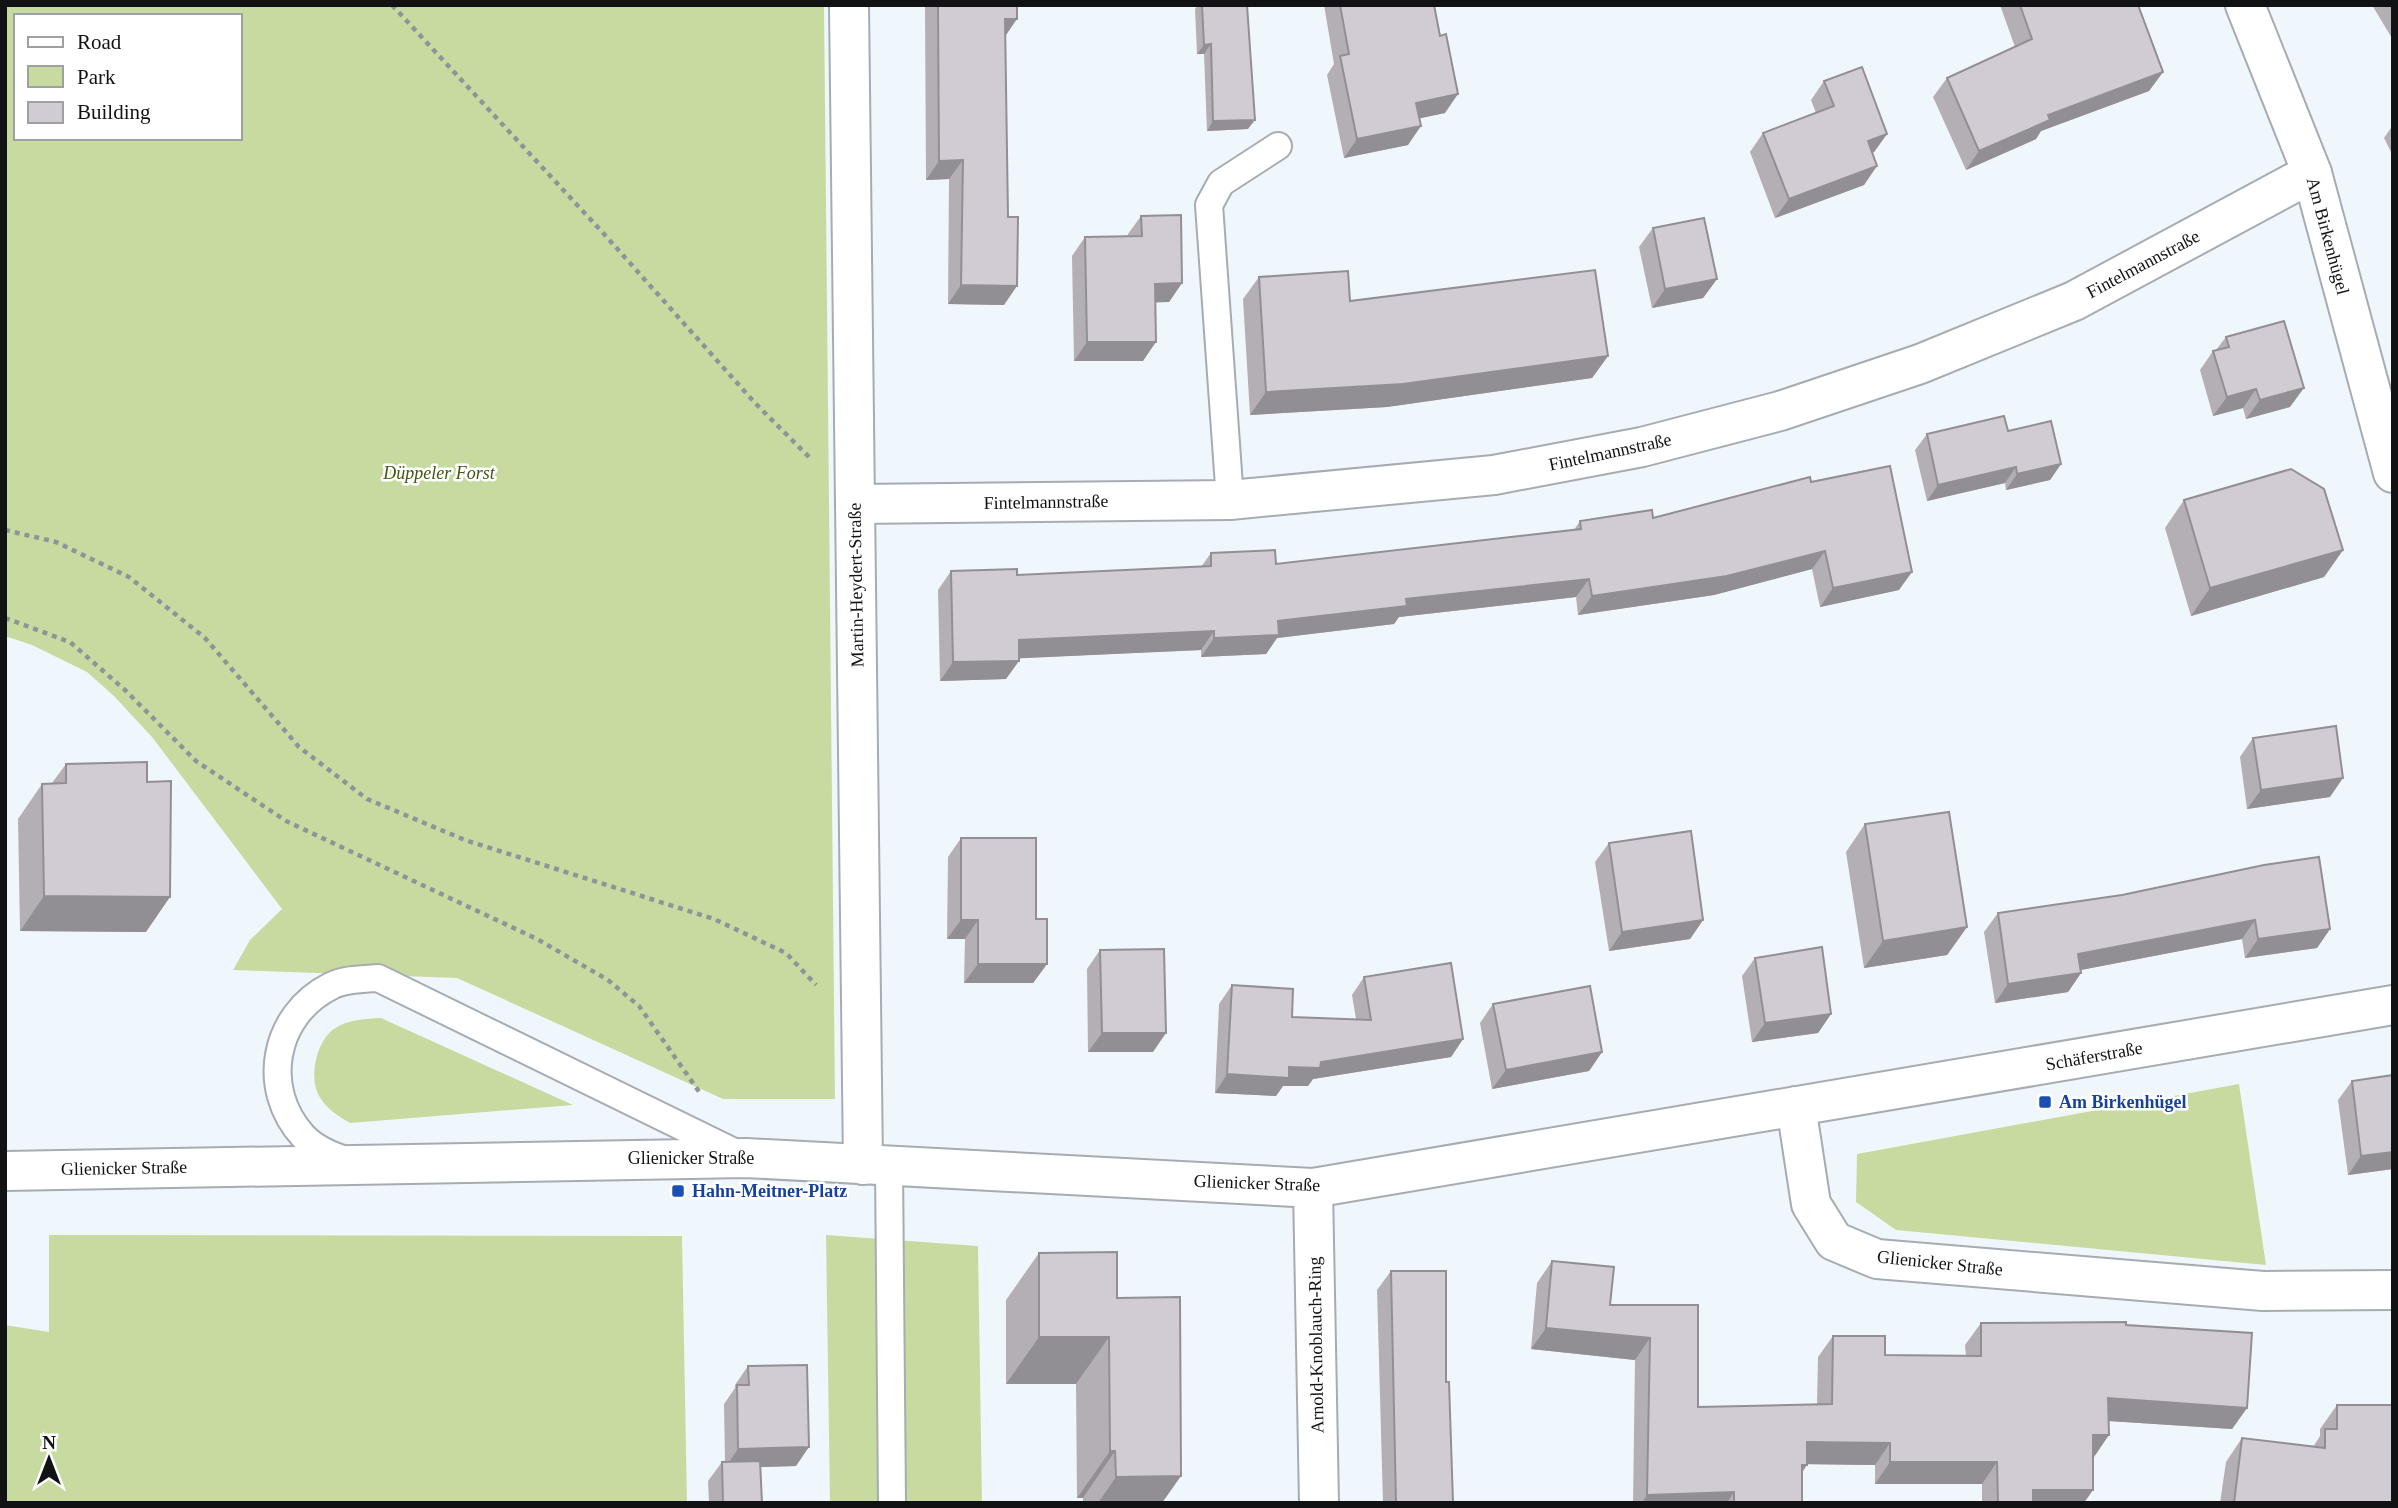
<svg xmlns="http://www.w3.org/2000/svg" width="2398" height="1508" font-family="Georgia,serif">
  <rect width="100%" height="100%" fill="#f0f7fc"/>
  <g fill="#c7dba0" fill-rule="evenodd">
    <path d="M5,5h819l11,1094h-112l-266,-121 -224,-8 17,-30 32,-31 -130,-172 -38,-41 -27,-24 -55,-27 -27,-9zM16,16h224v122h-224z"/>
    <path d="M381,1018l192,87 -223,18c-12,-7 -25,-15 -32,-29 -9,-18 -1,-54 16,-65 14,-10 31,-10 47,-11z"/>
    <path d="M2239,1084l27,181 -370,-35 -40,-28 1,-48z"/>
    <path d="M49,1235l633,1 5,267h-682v-178l44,7z"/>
    <path d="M826,1235l152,11 4,257h-152z"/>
  </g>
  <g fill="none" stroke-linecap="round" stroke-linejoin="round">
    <g stroke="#a6acb1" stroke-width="30">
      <g id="service">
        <path d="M1230,500l-21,-295 12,-22 57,-37"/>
        <path d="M349,1161c-17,-5 -34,-12 -46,-25 -43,-47 -30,-121 28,-150 14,-7 32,-7 47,-8l362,177"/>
        <path d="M889,1165l3,338"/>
      </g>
    </g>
    <g stroke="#a6acb1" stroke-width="42">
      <g id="minor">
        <path d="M849,5l14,1160"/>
        <path d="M2245,5l67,168 81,300"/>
        <path d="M855,504l375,-4 264,-25 148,-28 138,-36 140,-47 154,-63 238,-128"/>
        <path d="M1796,1106l15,98 23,37 43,18 386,32 130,-1"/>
        <path d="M5,1171l741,-13 567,30 1080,-183"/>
        <path d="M1313,1188l6,315"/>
      </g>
    </g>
    <g stroke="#8f9498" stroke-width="4.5" stroke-dasharray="5 5" stroke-linecap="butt">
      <path d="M392,5l212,229 151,169 55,55"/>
      <path d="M5,530l51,12 73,35 76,61 94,109 68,52 98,41 249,79 72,34 30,32"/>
      <path d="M5,618l65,24 55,48 71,71 90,60 251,118 71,41 31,26 61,87"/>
    </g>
    <use href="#service" stroke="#fff" stroke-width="26"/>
    <use href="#minor" stroke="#fff" stroke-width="38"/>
  </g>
  <g fill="#b4afb5">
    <path d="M925,5h92l-12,30 -1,270 -56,-1 1,-125 -23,1z"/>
    <path d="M1198,5h4l46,124 -41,2 -3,-77h-7l-2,-45z"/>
    <path d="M1324,5h110l11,108 -26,5 -11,27 -64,13 -17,-83 7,-11z"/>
    <path d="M2000,5h138l25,67 -14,19 -108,40 -5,8 -70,31 -33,-73 14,-19 68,-31z"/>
    <path d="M2372,5h21v35z"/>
    <path d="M1824,81l63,53 -13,18 -2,1 -8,32 -89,33 -25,-66 13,-19 53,-20 -5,-13z"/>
    <path d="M2393,125v31l-9,-18z"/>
    <path d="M1141,216l41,67 -13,19h-13l-13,59h-69l-2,-105 13,-19h43v-3z"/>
    <path d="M1653,228l64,51 -14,19 -51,10 -13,-61z"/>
    <path d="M1259,277l91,24 258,55 -16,22 -205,29 -137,8 -7,-116z"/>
    <path d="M2226,337l64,70 -44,12 -3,-11 -30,8 -13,-46 13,-19 3,-1z"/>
    <path d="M2008,431l53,33 -11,16 -44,10 -1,-7 -78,18 -12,-51 12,-16z"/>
    <path d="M1811,482l88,108 -79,17 -8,-38 -98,26 -136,20 -2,-18 -177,20 -5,7 -117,14 -11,16 -65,3v-7l-182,8 -13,21 -66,2 -2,-91 13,-19 66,4 184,-8 10,-14 65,11 298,-34 6,-9 73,-3z"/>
    <path d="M2184,500l159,50 -19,27 -133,39 -26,-88z"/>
    <path d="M2253,738l77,59 -83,12 -7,-52z"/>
    <path d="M66,764l81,18 -1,150 -126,-1 -2,-112 24,-35 10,-1z"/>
    <path d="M1865,824l102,103 -20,28 -83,13 -18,-116z"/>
    <path d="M961,838l75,81 11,45 -14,19h-69l1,-44h-18l1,-82z"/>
    <path d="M1609,843l94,77 -13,19 -81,12 -14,-89z"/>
    <path d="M2122,895l208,34 -13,19 -72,10 -3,-19 -161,31v3l-13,19 -73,11 -11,-71 14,-19z"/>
    <path d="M1100,950l53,102h-65l-1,-83z"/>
    <path d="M1755,958l76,56 -13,19 -66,9 -10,-66z"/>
    <path d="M1364,977l99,62 -12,18 -138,22 -5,7h-25l-7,10 -61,-3 4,-89 13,-19 60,32 64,2 -4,-24z"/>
    <path d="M1493,1004l109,48 -13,19 -97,18 -12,-66z"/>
    <path d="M2393,1075v94l-45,6 -10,-75 14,-19z"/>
    <path d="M1039,1253l78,45 45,205h-79v-5h-6l-1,-114h-70v-84z"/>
    <path d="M1552,1261l58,44h88v102l119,-3 1,-47 15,-21 52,19 81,1 -1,-11 16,-22 145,2 121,83 -15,21 -123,-8 -16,36 -9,46h-102v-19h-107v-19l-68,-1 -5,9v30h-169l2,-143 -104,-11 6,-66z"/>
    <path d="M1391,1271l55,111 7,121h-70l-6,-213z"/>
    <path d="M748,1366l48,100 -35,1 1,36h-53l-1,-22 14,-19h3l-1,-58 11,-16v-3z"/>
    <path d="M2337,1405l56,98h-173l6,-41 16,-24 71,9 7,-11v-7z"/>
  </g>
  <g fill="#928f94">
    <path d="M1005,19h12l-13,19z"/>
    <path d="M1211,44l-7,10h-7l7,-9z"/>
    <path d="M2163,72l-14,19 -108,40 -5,8 -70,31 13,-19 69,-36z"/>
    <path d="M1458,94l-13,19 -42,9 13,-19z"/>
    <path d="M1255,120l-7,9 -41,2 6,-10z"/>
    <path d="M1421,126l-13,19 -64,13 13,-19z"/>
    <path d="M1887,134l-13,18 -20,8 14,-19z"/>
    <path d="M963,160l-14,19 -23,1 13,-19z"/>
    <path d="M1877,166l-13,19 -89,33 14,-19z"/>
    <path d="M1717,279l-14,19 -51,10 13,-19z"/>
    <path d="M1182,283l-13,19 -27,1 13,-19z"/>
    <path d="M961,285l56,1 -13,19 -56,-1z"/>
    <path d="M1087,342h69l-13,19h-69z"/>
    <path d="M1608,356l-16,22 -205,29 -137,8 16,-23z"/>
    <path d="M2304,388l-14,19 -44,12 14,-19z"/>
    <path d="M2256,389l-13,19 -30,8 14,-19z"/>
    <path d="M2061,464l-11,16 -44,10 11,-16z"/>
    <path d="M2016,467l-11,16 -78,18 11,-16z"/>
    <path d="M2343,550l-19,27 -133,39 19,-28z"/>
    <path d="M1825,551l-13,18 -98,26 -136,20 14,-19z"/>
    <path d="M1912,572l-13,18 -79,17 13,-19z"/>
    <path d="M1589,579l-13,18 -177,20 -5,7 -117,14 -11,16 -65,3 13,-19 64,-17 128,-22z"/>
    <path d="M1214,631l-13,19 -195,9 13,-19z"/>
    <path d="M1019,661l-13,18 -66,2 13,-19z"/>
    <path d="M2343,778l-13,19 -83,12 14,-19z"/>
    <path d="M44,896l126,1 -24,35 -126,-1z"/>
    <path d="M961,920h17l-13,19h-18z"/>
    <path d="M1703,920l-13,19 -81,12 13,-19z"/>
    <path d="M2255,920l-13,19 -177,34 13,-19z"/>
    <path d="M1967,927l-20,28 -83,13 19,-27z"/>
    <path d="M2330,929l-13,19 -72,10 13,-19z"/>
    <path d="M978,964h69l-14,19h-69z"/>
    <path d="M2081,973l-13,19 -73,11 13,-19z"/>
    <path d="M1831,1014l-13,19 -66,9 13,-19z"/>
    <path d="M1102,1033h64l-13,19h-65z"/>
    <path d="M1463,1039l-12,18 -138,22 -5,7h-25l-7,10 -61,-3 12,-19 62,-7z"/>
    <path d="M1602,1052l-13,19 -97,18 14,-19z"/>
    <path d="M2393,1152v17l-45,6 13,-19z"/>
    <path d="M1546,1328l104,10 -15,22 -104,-11z"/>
    <path d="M1039,1337h70l-33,47h-70z"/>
    <path d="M2108,1398l139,10 -15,21 -139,-9z"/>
    <path d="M2093,1435h16l-15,22h-16z"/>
    <path d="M1807,1442l83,1 -15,22 -83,-1z"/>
    <path d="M809,1447l-13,19 -71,2 13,-19z"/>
    <path d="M1110,1451h5l-32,47h-6z"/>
    <path d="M1890,1462h107l-15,22h-107z"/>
    <path d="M1802,1465h5l-15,21z"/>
    <path d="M1181,1476l-19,27h-64l18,-26z"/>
    <path d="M2033,1490h60l-9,13h-60z"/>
    <path d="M1734,1492l-7,11h-85l5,-8z"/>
  </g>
  <g fill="#d1ccd3" stroke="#928f94" stroke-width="2">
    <path d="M938,5h79v14h-12l3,198h10l-1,69 -56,-1 2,-125 -24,1z"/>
    <path d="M1202,5h45l8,115 -42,1 -2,-77 -7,1z"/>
    <path d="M1340,5h94l6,31 6,-2 12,60 -42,9 5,23 -64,13 -17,-83 9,-2z"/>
    <path d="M2020,5h118l25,67 -115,43 2,5 -71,31 -32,-73 85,-39z"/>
    <path d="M1862,67l25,67 -19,7 9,25 -88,33 -26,-66 71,-27 -10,-25z"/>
    <path d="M1181,215l1,68 -27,1 1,58h-69l-2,-105 57,-1 -1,-20z"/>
    <path d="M1704,218l13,61 -52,10 -12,-61z"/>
    <path d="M1595,270l13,86 -205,28 -137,8 -7,-115 89,-6 2,30z"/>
    <path d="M2284,321l20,67 -44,12 -4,-11 -29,8 -14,-46 16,-4 -3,-10z"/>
    <path d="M2004,416l4,15 43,-10 10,43 -44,10 -1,-7 -78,18 -11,-51z"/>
    <path d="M1890,466l22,106 -79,16 -8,-37 -98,25 -135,20 -3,-17 -183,20 1,7 -129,15 1,14 -65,3v-7l-195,9v21l-66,1 -2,-91 66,-2v6l194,-9v-13l64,-3 1,14 305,-35 -1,-8 72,-11 1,8 157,-41 1,5z"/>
    <path d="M2291,469l33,20 19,61 -133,38 -26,-88z"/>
    <path d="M2336,726l7,52 -82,12 -8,-52z"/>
    <path d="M147,762v20l24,-1 -1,116 -126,-1 -2,-112 24,-1v-19z"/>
    <path d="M1949,812l18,115 -84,14 -18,-117z"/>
    <path d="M1691,831l12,89 -81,12 -13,-89z"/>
    <path d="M961,838h75v81h11v45h-69v-44h-17z"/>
    <path d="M2319,857l11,72 -72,10 -3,-19 -177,34 3,19 -73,11 -10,-71 124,-18 142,-30z"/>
    <path d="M1822,947l9,67 -66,9 -10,-65z"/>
    <path d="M1164,949l2,84h-64l-2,-83z"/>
    <path d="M1451,963l12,76 -142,23 -1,6 -31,-1v11l-62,-4 5,-89 61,4 -1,28 79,3 -7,-43z"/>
    <path d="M1590,986l12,66 -96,18 -13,-66z"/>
    <path d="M2393,1075v77l-32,4 -9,-75z"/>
    <path d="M1117,1252v46l63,-1 1,179 -65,1 -1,-26h-5l-1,-114h-70v-84z"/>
    <path d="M1552,1261l62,6 -4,38h88v102l134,-3 1,-68h52v19l96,1v-33l145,-1v3l126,8 -5,75 -139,-10 1,37h-16v55h-60v13h-35l-1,-41h-107v-19l-83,-1v23h-5v38h-68v-11l-87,3 3,-157 -104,-10z"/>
    <path d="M1391,1271h55v111h3l4,121h-57z"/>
    <path d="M807,1365l2,82 -71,2 -1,-64h12l-1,-19z"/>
    <path d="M2337,1405h56v98h-159l8,-65 83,10v-19h12z"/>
    <path d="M760,1461l2,42h-39l-1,-41z"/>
  </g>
  <g fill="#1a4fb4" stroke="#fff" stroke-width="2.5">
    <rect x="2038" y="1095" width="14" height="14" rx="3.5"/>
    <rect x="671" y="1184" width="14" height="14" rx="3.5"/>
  </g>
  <g text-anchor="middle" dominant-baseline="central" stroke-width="5" stroke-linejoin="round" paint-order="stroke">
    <g font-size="18" fill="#101214" stroke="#fff">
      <text transform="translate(2328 236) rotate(75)">Am Birkenhügel</text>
      <text transform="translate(2143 264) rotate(-28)">Fintelmannstraße</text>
      <text transform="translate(1610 452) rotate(-12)">Fintelmannstraße</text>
      <text transform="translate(1046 502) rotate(-1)">Fintelmannstraße</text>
      <text transform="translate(856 585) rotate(-91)">Martin-Heydert-Straße</text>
      <text transform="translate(2094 1056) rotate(-10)">Schäferstraße</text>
      <text x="691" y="1158">Glienicker Straße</text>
      <text transform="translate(124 1168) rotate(-1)">Glienicker Straße</text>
      <text transform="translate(1257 1183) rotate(2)">Glienicker Straße</text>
      <text transform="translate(1940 1263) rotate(6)">Glienicker Straße</text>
      <text transform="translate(1316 1345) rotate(-91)">Arnold-Knoblauch-Ring</text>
    </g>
    <g font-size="18" font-style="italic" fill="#445610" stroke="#fff">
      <text x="439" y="473">Düppeler Forst</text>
    </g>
    <g font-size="18" font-weight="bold" fill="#164399" stroke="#fff" text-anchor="start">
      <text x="2059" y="1102">Am Birkenhügel</text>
      <text x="692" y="1191">Hahn-Meitner-Platz</text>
    </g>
  </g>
  <rect width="2398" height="1508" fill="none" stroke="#101214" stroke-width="14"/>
  <rect x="14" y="14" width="228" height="126" fill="#ffffff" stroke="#9fa0a1" stroke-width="2"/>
  <rect x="28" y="37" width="35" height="10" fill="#ffffff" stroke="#9fa0a1" stroke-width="2"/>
  <text x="77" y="49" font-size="21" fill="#101214">Road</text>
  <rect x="28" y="66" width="35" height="21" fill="#c7dba0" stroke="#9fa0a1" stroke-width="2"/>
  <text x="77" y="84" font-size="21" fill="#101214">Park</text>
  <rect x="28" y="102" width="35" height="21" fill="#d1ccd3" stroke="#9fa0a1" stroke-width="2"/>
  <text x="77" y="119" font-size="21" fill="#101214">Building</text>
  <g transform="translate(49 1459)" stroke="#ffffff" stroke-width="5" paint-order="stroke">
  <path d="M0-5L12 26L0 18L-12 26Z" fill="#101214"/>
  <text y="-10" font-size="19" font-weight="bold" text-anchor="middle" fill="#101214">N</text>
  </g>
</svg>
